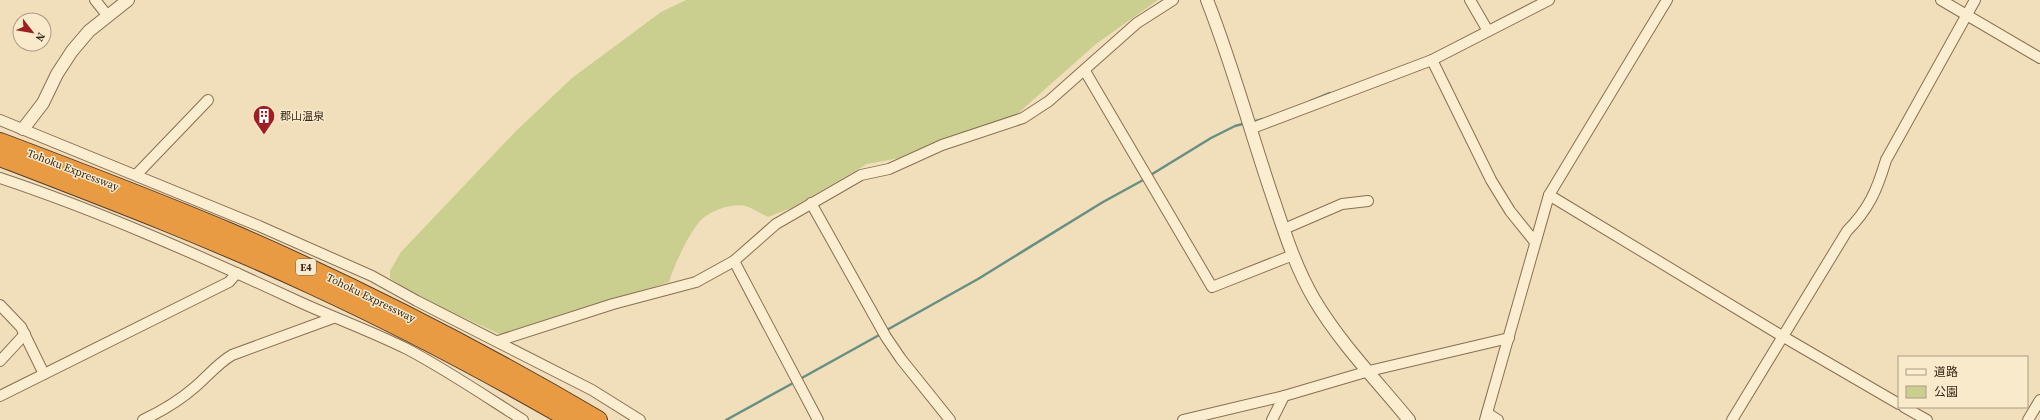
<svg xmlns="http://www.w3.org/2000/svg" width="2040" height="420" font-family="'Source Serif 4','Noto Sans JP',serif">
  <rect width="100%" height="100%" fill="#f1dfbb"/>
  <path fill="#cacf8f" d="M686,0h472l-62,44 -80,71 -111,42 -38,7 -76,44 -23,9c-7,-3 -14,-8 -22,-11 -13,-3 -34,4 -44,13 -12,12 -28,46 -33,63l-165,54 -88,-40 -26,-18v-7l11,-19 115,-121 56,-53 89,-66z"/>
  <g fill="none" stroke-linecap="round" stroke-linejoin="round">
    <g stroke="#678f84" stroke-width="2.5">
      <path d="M1311,101l19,-8"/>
      <path d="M1252,122l11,-3"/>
      <path d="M1149,176l62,-38 24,-12 11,-3"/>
      <path d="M885,331l93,-52 125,-77 42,-23"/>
      <path d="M800,379l81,-45"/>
      <path d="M726,420l69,-38"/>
    </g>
    <g stroke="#896f54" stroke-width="12">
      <g id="minor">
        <path d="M95,0l12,15"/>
        <path d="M1470,0l18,31"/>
        <path d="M1941,0l99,58"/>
        <path d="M1432,60l59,120 19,31 25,31"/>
        <path d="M1085,71l127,216 81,-32"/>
        <path d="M0,120l259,106 113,50 45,25 175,89 48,30"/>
        <path d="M1250,129l182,-69 117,-60"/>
        <path d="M136,175l72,-75"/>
        <path d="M0,178c99,33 196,76 291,120 38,18 78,32 116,51 40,21 78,47 116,71"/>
        <path d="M1549,195l233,141 117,68"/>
        <path d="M811,203l75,134 15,22 49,61"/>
        <path d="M1284,229l58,-25 26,-3"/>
        <path d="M734,261l84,159"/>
        <path d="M0,305l21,22 23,47"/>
        <path d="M498,341l115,-37 83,-22 38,-21 42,-37 85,-49 28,-6 53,-24 81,-27 26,-17 88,-78 36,-23"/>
        <path d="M0,361l25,-27"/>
        <path d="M0,396l229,-114 8,-9"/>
        <path d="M1904,407l23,13"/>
        <path d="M1487,413l11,7"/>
        <path d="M143,420c19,-9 36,-19 52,-33 13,-11 22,-23 37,-32l101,-37"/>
        <path d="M1183,420l101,-24 85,-25 140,-33"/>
        <path d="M1272,420l12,-24"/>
        <path d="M1485,420l64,-225 118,-195"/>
        <path d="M1732,420l115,-189c22,-22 30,-41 39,-71l89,-160"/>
        <path d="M2028,420l12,-20"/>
      </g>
    </g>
    <g stroke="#896f54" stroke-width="14">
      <g id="tertiary">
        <path d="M1207,0c26,66 44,134 67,201 11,33 22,67 40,98 26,44 63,82 95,121"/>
        <path d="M23,129l20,-26 14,-29 15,-23 17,-20 39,-31"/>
      </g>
    </g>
    <g stroke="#563d29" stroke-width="20">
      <g id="motorway">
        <path d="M0,142c77,29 153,58 229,90 127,55 250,118 369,188"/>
        <path d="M0,157c104,40 209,80 310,127 89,41 176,87 261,136"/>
      </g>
    </g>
    <use href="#minor" stroke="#fbedcf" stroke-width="10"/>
    <use href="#tertiary" stroke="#fbedcf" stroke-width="12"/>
    <use href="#motorway" stroke="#e99b43" stroke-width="18"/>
  </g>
  <defs>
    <g id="building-pin" transform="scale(1.15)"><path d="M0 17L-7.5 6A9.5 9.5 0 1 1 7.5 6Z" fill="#9d1f24" stroke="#f8eacb"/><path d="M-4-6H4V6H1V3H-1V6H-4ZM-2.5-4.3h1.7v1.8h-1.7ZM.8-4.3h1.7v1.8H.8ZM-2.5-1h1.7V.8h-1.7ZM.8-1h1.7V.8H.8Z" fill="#fff"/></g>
  </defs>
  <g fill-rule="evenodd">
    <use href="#building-pin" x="264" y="116"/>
  </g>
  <g text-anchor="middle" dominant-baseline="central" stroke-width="3" stroke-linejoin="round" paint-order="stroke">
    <rect fill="#f8eacb" stroke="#71624f" stroke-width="1" x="296" y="259" width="20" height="16" rx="3"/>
    <g font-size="10" font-weight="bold" fill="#37271a">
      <text x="306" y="267">E4</text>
    </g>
    <g font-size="11" fill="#37271a" stroke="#f8eacb" text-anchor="start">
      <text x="280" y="116">郡山温泉</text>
    </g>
    <g font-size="11" fill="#37271a" stroke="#f8eacb">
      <text transform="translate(73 170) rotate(21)">Tohoku Expressway</text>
      <text transform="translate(371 298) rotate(26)">Tohoku Expressway</text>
    </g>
  </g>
  <rect x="1898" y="356" width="130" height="52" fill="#f8eacb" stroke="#ab9c84"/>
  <rect x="1906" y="369" width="20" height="6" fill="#fbedcf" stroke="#ab9c84"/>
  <text x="1934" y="376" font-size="12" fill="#37271a">道路</text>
  <rect x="1906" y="386" width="20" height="12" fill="#cacf8f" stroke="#ab9c84"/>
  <text x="1934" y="396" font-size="12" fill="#37271a">公園</text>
  <g transform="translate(32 32) rotate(121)"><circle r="19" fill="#f8eacb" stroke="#ab9c84"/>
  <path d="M0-3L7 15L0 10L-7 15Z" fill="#9d1f24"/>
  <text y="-6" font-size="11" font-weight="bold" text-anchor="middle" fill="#37271a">N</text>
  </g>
</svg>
